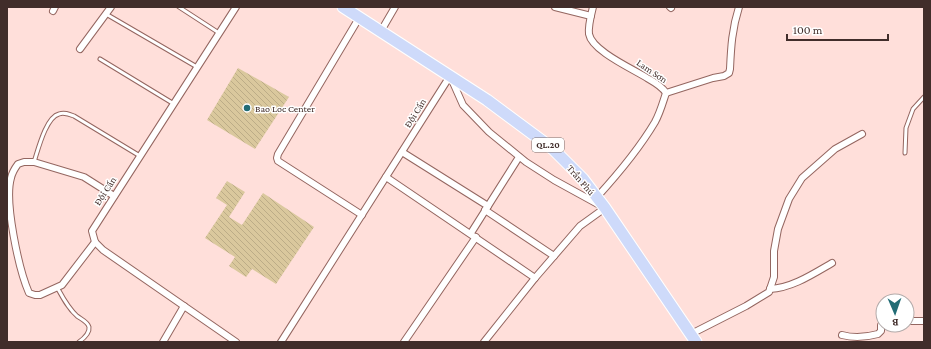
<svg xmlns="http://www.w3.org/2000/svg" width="931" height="349" font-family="'Crimson Pro',serif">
  <defs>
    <pattern id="building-back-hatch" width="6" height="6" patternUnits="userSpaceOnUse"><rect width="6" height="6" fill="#dac89d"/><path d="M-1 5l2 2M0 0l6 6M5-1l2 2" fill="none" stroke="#bcac87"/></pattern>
  </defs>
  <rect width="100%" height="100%" fill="#ffdfda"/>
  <g fill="url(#building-back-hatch)">
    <path d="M238,68l51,29 -34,52 -48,-29z"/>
    <path d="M227,181l18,11 -16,25 13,8 21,-32 51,34 -38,57 -24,-15 -6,8 -17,-11 6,-9 -30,-19 22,-33 -11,-7z"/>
  </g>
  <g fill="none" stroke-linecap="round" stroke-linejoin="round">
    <g stroke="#946660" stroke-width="5">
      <g id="service">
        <path d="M179,7l40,26"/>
        <path d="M106,14l91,53"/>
        <path d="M100,59l74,45"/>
        <path d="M905,153l1,-25 7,-19 11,-12"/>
        <path d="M34,162c4,-12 12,-45 25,-48 5,-2 10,0 15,2l66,40"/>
        <path d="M57,287c6,11 11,21 20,29 4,3 11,6 12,11 1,6 -6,12 -10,15"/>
      </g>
    </g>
    <g stroke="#946660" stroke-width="8">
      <g id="minor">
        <path d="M555,7l36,9"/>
        <path d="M593,7c-2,8 -5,19 -4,27 3,17 44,35 58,44 7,4 15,8 19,15 -3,9 -6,20 -11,29 -16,27 -37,52 -58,75"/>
        <path d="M670,7l1,1"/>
        <path d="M53,11l2,-4"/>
        <path d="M359,18l-81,136 -1,4 1,3 84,54"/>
        <path d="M381,31l14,-24"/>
        <path d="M80,49l31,-42"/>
        <path d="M451,78l12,27 26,27 37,30 28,18 51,28 -25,18 -45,52 -51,64"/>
        <path d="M666,93l47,-15 11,-2 5,-3 1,-4c1,-22 2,-40 9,-62"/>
        <path d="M402,152l86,54"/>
        <path d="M386,177l149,101"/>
        <path d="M485,210l69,46"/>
        <path d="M471,233l48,-76"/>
        <path d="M95,242l-33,43 -22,10h-5l-6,-2c-10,-23 -25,-91 -18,-115 1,-5 4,-10 7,-14l6,-2h10l50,15 30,19"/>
        <path d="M770,289c22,-1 43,-15 62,-26"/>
        <path d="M907,321h17"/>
        <path d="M691,334l55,-28 23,-14 5,-15v-26l4,-22 11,-30 13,-21 33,-29 27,-15"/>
        <path d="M842,335c11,3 25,2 36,-1l3,-3v-6l2,-1"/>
        <path d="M163,342l21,-36"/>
        <path d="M236,342l-133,-92 -8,-8 -3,-11 144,-224"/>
        <path d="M281,342l169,-266"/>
        <path d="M404,342l72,-105"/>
      </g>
    </g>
    <g stroke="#fff" stroke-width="13">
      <path id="trunk" d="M343,7l144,93 66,49 30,30 22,29 91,134"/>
    </g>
    <use href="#service" stroke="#fff" stroke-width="3"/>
    <use href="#minor" stroke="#fff" stroke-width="6"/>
    <use href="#trunk" stroke="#cedafa" stroke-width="11"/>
  </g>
  <circle fill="#226c75" stroke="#fff" stroke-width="1.5" cx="247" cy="108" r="4"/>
  <g text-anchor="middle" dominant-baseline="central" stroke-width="3" stroke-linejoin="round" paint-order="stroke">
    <rect fill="#fff" stroke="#7a6c6a" stroke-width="1" x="532" y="138" width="32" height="14" rx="3"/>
    <g font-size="9" font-weight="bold" fill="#412d2a">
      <text x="548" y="145">QL.20</text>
    </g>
    <g font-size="10" fill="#412d2a" stroke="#fff">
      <text transform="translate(652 71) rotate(34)">Lam Sơn</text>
      <text transform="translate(415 113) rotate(-58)">Đội Cấn</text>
      <text transform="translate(581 180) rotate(49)">Trần Phú</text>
      <text transform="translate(105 191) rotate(-57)">Đội Cấn</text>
    </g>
    <g font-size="10" fill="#412d2a" stroke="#fff" text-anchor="start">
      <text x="255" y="108">Bao Loc Center</text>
    </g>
  </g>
  <rect width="931" height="349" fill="none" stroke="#412d2a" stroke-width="16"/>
  <g transform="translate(895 313) rotate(178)"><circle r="19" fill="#ffffff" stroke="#b3abaa"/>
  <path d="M0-3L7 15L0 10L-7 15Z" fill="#226c75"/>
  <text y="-6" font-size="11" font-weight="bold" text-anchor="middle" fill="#412d2a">B</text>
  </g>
  <path d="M787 34v6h101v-6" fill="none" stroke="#412d2a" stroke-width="2"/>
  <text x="793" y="34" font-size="12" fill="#412d2a" stroke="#ffffff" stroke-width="3" paint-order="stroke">100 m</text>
</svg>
